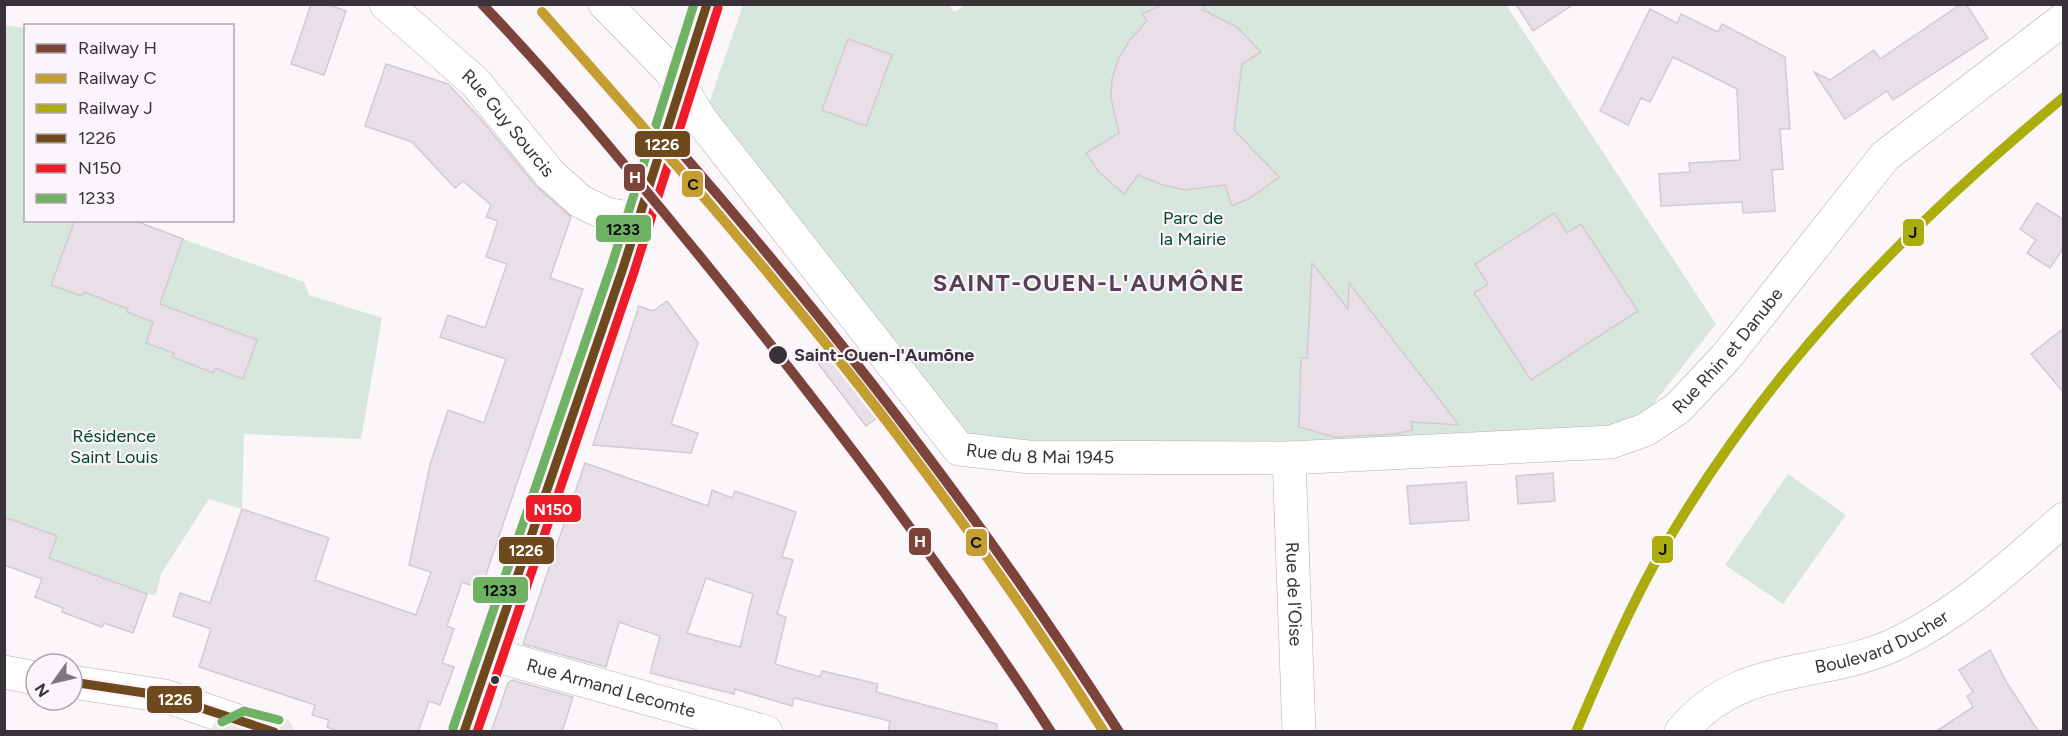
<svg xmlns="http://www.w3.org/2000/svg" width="2068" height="736" font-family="Figtree,sans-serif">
  <rect width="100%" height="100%" fill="#faf6fa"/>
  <g fill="#d7e7dd">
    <path d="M948,4l6,8 13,-8 539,1 210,319 -66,84 -24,17 -478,30 -181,-19 -260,-327 36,-104z"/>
    <path d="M4,25l21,3 1,192 49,1 -23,64 30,11 2,-4 44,17 -1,3 26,10 -7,21 28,10 -1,4 40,15 2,-4 28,10 14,-38 -97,-36 23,-65 121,43 5,13 73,23 -21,121 -117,-5 -2,75 -33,-10 -48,75 -5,21 -9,-1 -98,-36 8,-22 -52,-19z"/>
    <path d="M1788,474l58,41 -63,89 -58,-39z"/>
  </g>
  <g fill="#e8dfe7" stroke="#d1cbd1" stroke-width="1.5" fill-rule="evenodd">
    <path d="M311,4h15l20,7 -22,64 -33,-11z"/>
    <path d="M1164,4h40l-1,6 34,17 24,25 -19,12 -8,66 45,47 -27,20 -20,9 -7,-21 -40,5 -22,-5 -25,-10 -14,19 -25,-22 -13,-19 33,-20 -8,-35 1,-19 6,-19 11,-19 18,-20 -5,-7z"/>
    <path d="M1516,4h58l-41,27z"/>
    <path d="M1961,4h5l22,34 -95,62 -6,-9 -42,28 -31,-47 16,8 44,-30 6,9z"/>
    <path d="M1650,9l27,14 4,-9 37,18 4,-8 63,33 5,72h-10l3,40 -11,1 3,41 -32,2 -1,-11 -81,4 -2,-32 31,-2 -1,-9 51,-3 -3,-71 -64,-32 -23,45 -9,-4 -13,27 -28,-14z"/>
    <path d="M848,39l44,16 -26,71 -44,-16z"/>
    <path d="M386,64l62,20 32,34 56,68 35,31 -21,61 33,11 -102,300 -19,-7 -15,44 7,3 -12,34 12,4 -14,38 -11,-4 -11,31h-78l-13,-5 2,-7 -17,-5 3,-10 -116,-38 12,-38 -38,-13 7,-23 30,10 32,-94 87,29 -14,42 101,35 15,-43 -22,-7 21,-100 18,-55 36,13 22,-64 -66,-22 8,-22 37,13 22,-64 -21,-7 12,-36 -12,-4 5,-12 -28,-24 -8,7 -43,-46 -47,-16z"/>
    <path d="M2037,203l27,17v27l-14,21 -23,-15 9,-13 -16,-11z"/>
    <path d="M1554,213l13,20 14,-9 57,87 -107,69 -57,-87 14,-9 -13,-20z"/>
    <path d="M75,220h58l50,19 -23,65 97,36 -14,39 -28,-11 -2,5 -40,-16 1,-4 -28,-10 7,-21 -26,-10 1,-3 -44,-17 -2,4 -31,-11z"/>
    <path d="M1312,263l36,46 1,-26 110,142 -47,-3v8l-17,4 -61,3 -35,-10 2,-69h6z"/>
    <path d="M667,301l31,42 -27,81 27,9 -7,20 -98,-8 46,-139 14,5z"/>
    <path d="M2064,328v65l-33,-39z"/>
    <path d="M829,338l57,73 -20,15 -56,-73z"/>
    <path d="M585,463l123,43 4,-16 20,8 3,-7 61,21 -14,45 11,3 -16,54 9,3 -11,47 45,13 2,-6 56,13 -2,8 121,32 -1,8h-108l2,-11 -96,-23 -2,8 -57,-17 -1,5 -84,-21 10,-37 -41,-14 -13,45 -83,-23zM706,578l47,16 -13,53 -53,-14z"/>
    <path d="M1553,473l2,28 -37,3 -2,-28z"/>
    <path d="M1466,482l3,38 -59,4 -3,-38z"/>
    <path d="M4,517l53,19 -8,22 98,36 -14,39 -29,-10 -2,4 -40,-15 1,-4 -28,-11 7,-18 -38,-14z"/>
    <path d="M1990,650l17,33 32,49h-104l38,-25 -6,-11 6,-4 -14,-22z"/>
    <path d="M512,680l61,17 -11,35h-71l17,-49z"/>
  </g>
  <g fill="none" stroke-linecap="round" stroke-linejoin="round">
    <g stroke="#b2adb2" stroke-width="34">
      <g id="minor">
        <path id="s1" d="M386,4l89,78 75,92 30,27 26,13 33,6"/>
        <path id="s2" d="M605,4l65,66 31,50 258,329 70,8 260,1 322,-16 34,-12 33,-22 48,-51 159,-201 179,-137"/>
        <path id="s3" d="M1289,458l10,274"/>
        <path id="s4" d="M490,654l276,78"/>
        <path d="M4,672l32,6"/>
        <path d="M72,682l93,14 79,27"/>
        <path id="s5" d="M1681,732c60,-73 142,-52 219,-90 62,-31 112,-77 164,-123"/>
      </g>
    </g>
    <g stroke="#d6d3d6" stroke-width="34">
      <g id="major">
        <path d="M228,732l16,-9 32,9"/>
        <path d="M466,732l79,-240 94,-272 68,-216"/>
      </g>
    </g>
    <use href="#minor" stroke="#fefefe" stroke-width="33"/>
    <use href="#major" stroke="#eae7e0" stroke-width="33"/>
    <g stroke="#fcf4fb" stroke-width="14">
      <g id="bus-1">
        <path d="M72,682l93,14 109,36"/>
        <path d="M464,732l159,-464 84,-264"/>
      </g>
    </g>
    <g stroke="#fcf4fb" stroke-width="14">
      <path id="bus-2" d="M477,732l157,-460 84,-264"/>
    </g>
    <g stroke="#fcf4fb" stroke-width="14">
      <g id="bus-3">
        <path d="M222,722l22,-11 35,9"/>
        <path d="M453,728l159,-464 82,-260"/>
      </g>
    </g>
    <use href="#bus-1" stroke="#6e491e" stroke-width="9"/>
    <use href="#bus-2" stroke="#ed1c29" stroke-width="9"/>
    <use href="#bus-3" stroke="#70b264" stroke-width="9"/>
    <g stroke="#fcf4fb" stroke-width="15">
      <g id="rail-1">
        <path d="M482,4c77,80 146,165 216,250 125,154 245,311 353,478"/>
        <path d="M680,151c160,184 308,375 439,581"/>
      </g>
    </g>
    <g stroke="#fcf4fb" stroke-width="15">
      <path id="rail-2" d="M542,12c128,145 256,290 371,444 68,90 131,181 191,276"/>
    </g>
    <g stroke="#fcf4fb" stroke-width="15">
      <path id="rail-3" d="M1576,732c27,-63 54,-126 88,-185 106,-181 239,-317 400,-450"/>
    </g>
    <use href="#rail-1" stroke="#7b4339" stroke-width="10"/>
    <use href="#rail-2" stroke="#c49e30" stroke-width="10"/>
    <use href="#rail-3" stroke="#aaad0b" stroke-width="10"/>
  </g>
  <g fill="#3a3239" stroke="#fcf4fb" stroke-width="2">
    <circle cx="778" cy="355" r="10"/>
    <circle cx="495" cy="680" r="5"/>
  </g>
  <g text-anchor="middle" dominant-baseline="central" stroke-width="4.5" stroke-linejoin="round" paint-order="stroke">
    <g font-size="18" fill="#3a3239" stroke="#fcf4fb">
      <text stroke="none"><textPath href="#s1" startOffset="171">Rue Guy Sourcis</textPath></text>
      <text stroke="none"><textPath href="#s2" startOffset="1374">Rue Rhin et Danube</textPath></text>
      <text stroke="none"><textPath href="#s2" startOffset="651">Rue du 8 Mai 1945</textPath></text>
      <text stroke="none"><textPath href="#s3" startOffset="136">Rue de l'Oise</textPath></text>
      <text stroke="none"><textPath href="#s5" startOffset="224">Boulevard Ducher</textPath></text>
      <text stroke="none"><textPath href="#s4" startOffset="126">Rue Armand Lecomte</textPath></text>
    </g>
    <g font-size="18" fill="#004b27" stroke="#fcf4fb">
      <text x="1193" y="218">Parc de<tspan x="1193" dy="21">la Mairie</tspan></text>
      <text x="114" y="436">Résidence<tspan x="114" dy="21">Saint Louis</tspan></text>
    </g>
    <g font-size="18" font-weight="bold" fill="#3a3239" stroke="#fcf4fb" text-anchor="start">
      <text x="794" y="355">Saint-Ouen-l'Aumône</text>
    </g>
    <g font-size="24" font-weight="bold" letter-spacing="1.5" fill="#544252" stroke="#fcf4fb">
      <text x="1089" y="282">SAINT-OUEN-L'AUMÔNE</text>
    </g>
  </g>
  <g stroke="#fcf4fb" stroke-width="2">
    <rect x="634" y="130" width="57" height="28" rx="6" fill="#6e491e"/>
    <rect x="623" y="163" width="23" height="29" rx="6" fill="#7b4339"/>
    <rect x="681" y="170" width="23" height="28" rx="6" fill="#c49e30"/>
    <rect x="595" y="214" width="57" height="29" rx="6" fill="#70b264"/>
    <rect x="1902" y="218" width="23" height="29" rx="6" fill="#aaad0b"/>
    <rect x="525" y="494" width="57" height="29" rx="6" fill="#ed1c29"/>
    <rect x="908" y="527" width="24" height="29" rx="6" fill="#7b4339"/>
    <rect x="965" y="528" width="23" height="29" rx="6" fill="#c49e30"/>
    <rect x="1651" y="535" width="23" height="29" rx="6" fill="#aaad0b"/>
    <rect x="498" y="536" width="57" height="29" rx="6" fill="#6e491e"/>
    <rect x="472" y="576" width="57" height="28" rx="6" fill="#70b264"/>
    <rect x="146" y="685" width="57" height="29" rx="6" fill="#6e491e"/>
  </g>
  <g font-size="16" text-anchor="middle" font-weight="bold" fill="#fff">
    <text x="662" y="150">1226</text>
    <text x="635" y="183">H</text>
    <text x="553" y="515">N150</text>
    <text x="920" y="547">H</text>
    <text x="526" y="556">1226</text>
    <text x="175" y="705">1226</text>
  </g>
  <g font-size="16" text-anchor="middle" font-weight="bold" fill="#111">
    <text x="693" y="190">C</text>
    <text x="623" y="235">1233</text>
    <text x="1913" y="238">J</text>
    <text x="976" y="548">C</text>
    <text x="1663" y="555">J</text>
    <text x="500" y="596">1233</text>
  </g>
  <rect width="2068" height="736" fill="none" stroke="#3a3239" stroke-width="12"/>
  <rect x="24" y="24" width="210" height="198" fill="#fcf4fb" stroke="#aea6ad" stroke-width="1.5"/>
  <rect x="36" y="44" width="30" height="9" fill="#7b4339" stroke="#aea6ad" stroke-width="1.5"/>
  <text x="78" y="54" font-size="18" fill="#3a3239">Railway H</text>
  <rect x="36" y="74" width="30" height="9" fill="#c49e30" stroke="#aea6ad" stroke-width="1.5"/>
  <text x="78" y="84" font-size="18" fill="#3a3239">Railway C</text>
  <rect x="36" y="104" width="30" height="9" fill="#aaad0b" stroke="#aea6ad" stroke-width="1.5"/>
  <text x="78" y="114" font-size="18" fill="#3a3239">Railway J</text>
  <rect x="36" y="134" width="30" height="9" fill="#6e491e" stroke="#aea6ad" stroke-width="1.5"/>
  <text x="78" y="144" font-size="18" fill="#3a3239">1226</text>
  <rect x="36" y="164" width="30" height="9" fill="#ed1c29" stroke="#aea6ad" stroke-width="1.5"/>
  <text x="78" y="174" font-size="18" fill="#3a3239">N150</text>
  <rect x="36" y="194" width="30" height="9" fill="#70b264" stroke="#aea6ad" stroke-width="1.5"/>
  <text x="78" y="204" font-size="18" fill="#3a3239">1233</text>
  <g transform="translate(54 682) rotate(236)"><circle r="28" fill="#fcf4fb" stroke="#aea6ad" stroke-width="1.5"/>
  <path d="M0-4.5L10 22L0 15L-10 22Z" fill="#7d777d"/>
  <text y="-9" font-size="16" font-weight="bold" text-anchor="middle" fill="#3a3239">N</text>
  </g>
</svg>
